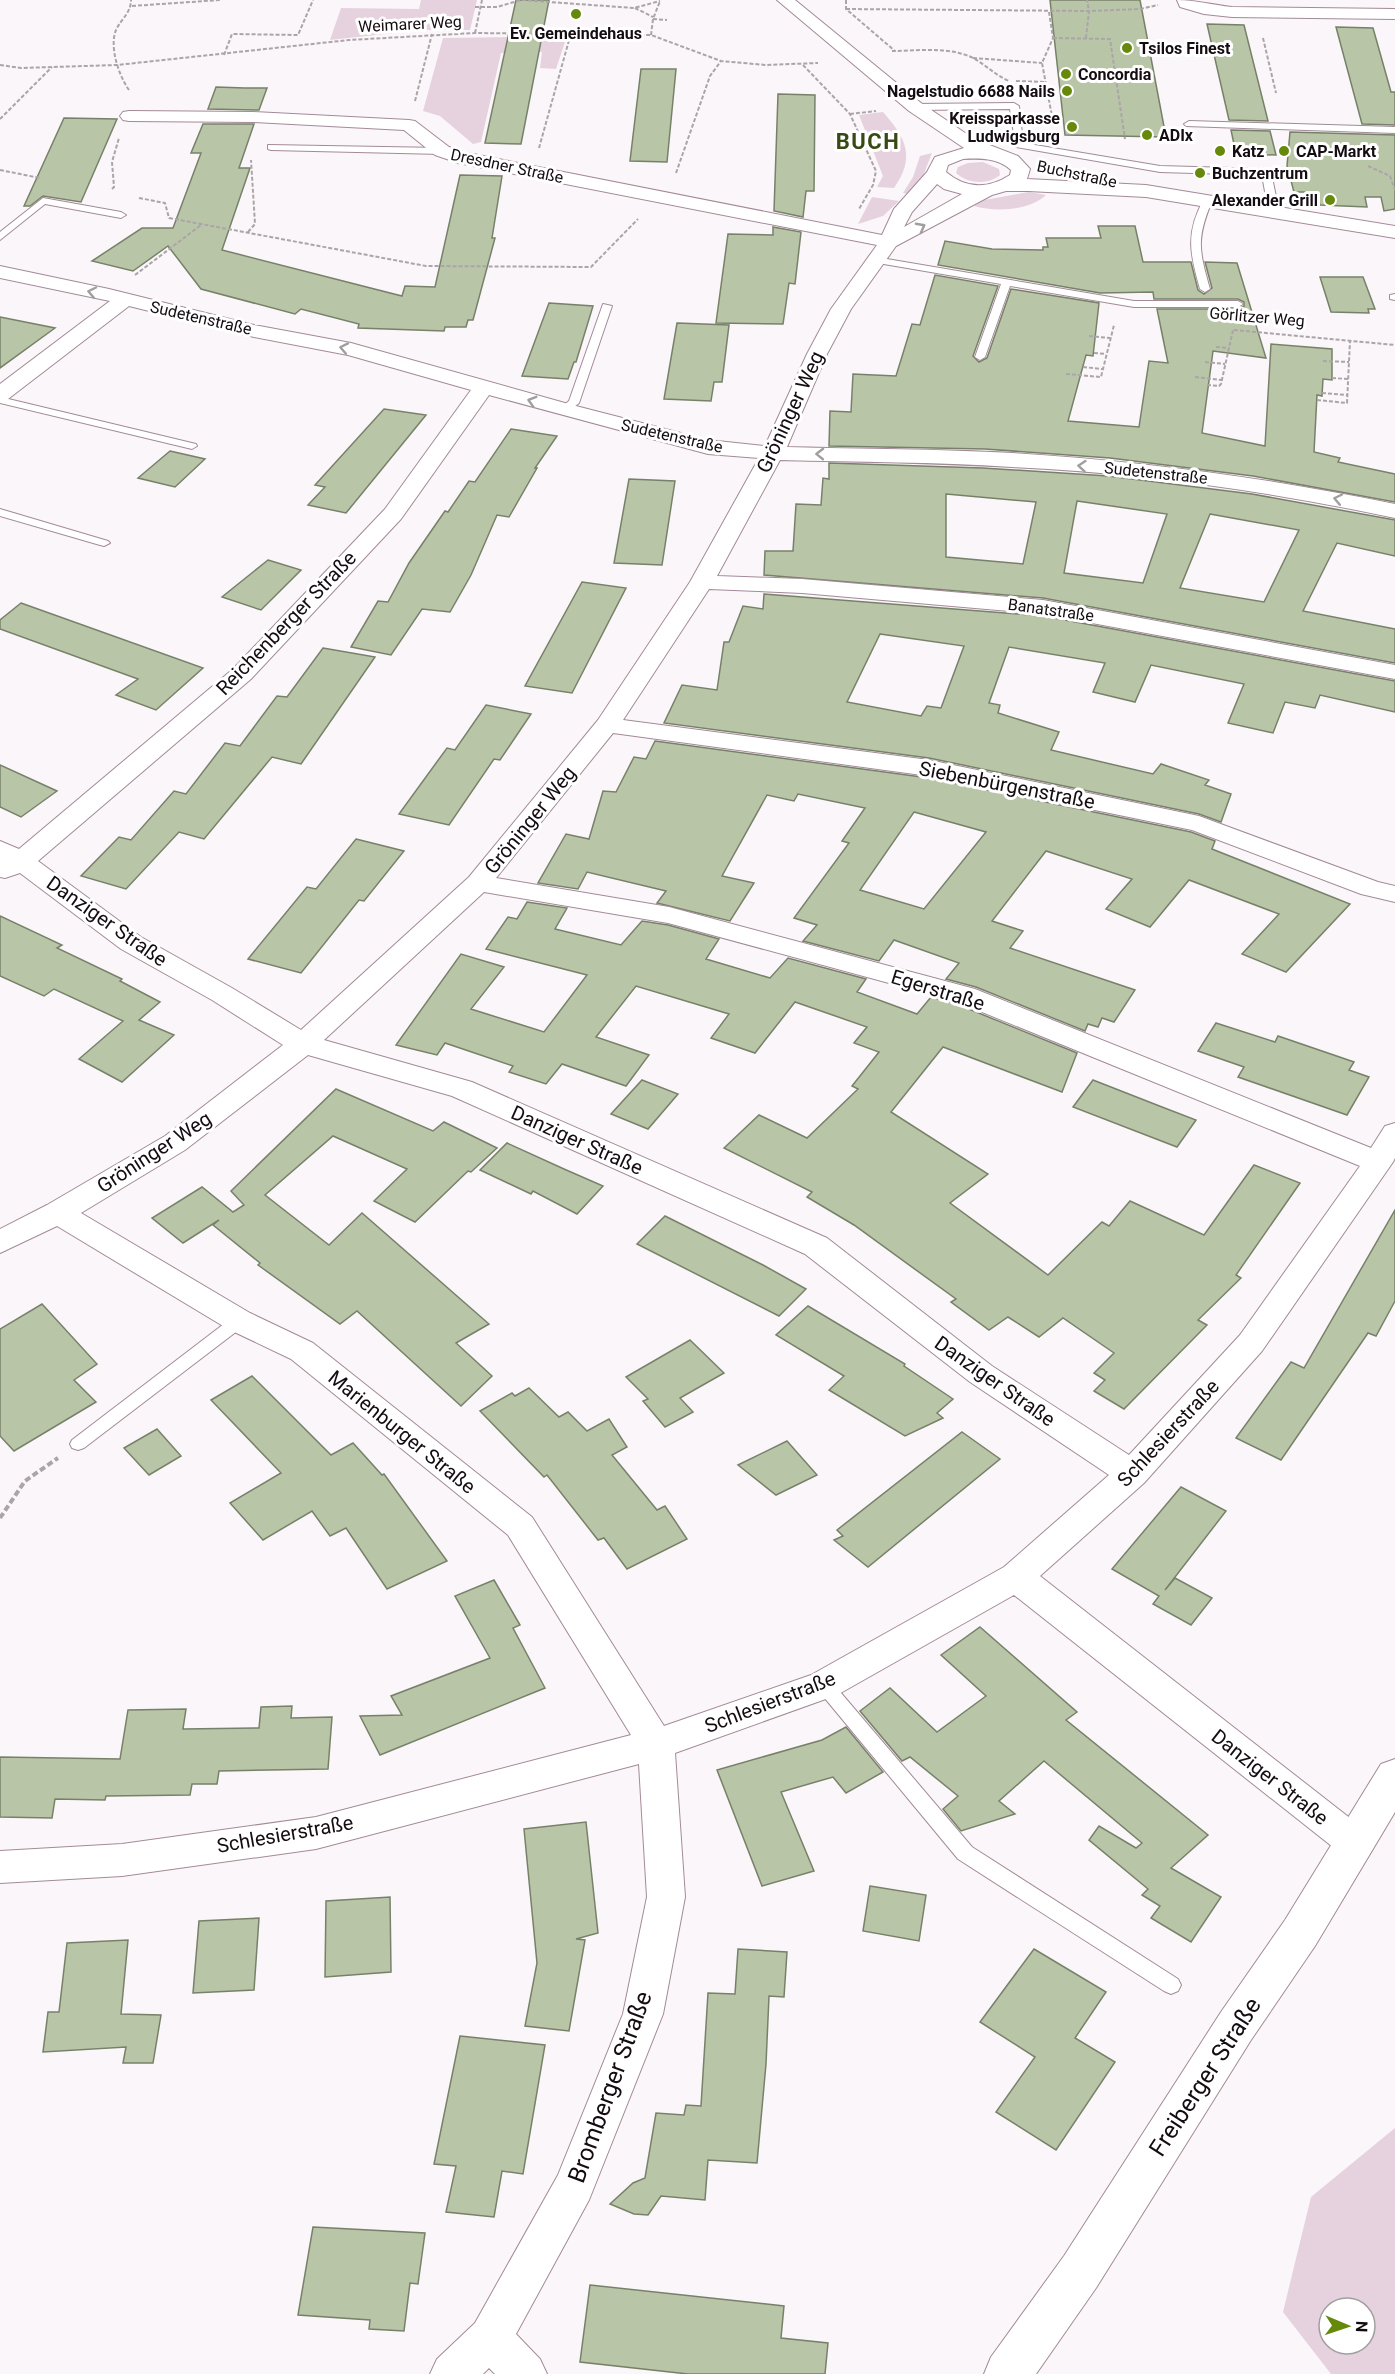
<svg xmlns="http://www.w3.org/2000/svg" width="1395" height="2374" font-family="Roboto,sans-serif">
  <rect width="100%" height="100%" fill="#fbf6f9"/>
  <g fill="#e6d2de" fill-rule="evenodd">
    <path d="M421,0h56l-7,30h-48l-92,10 11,-32 78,1z"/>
    <path d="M567,36l-11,33 -16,-1 2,-16 -41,1 -20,89 -8,2 -33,-28 -17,-5 20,-73z"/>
    <path d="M883,112c23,26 33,45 11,76l-17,-1 6,-11 -24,-61z"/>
    <path d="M932,153l-9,23 -15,18 -5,-1 10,-16 7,-21z"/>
    <path d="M983,162l16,7 1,6c-12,10 -32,9 -44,-2l2,-6 10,-4z"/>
    <path d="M1029,192l17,3c-17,16 -51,17 -72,11l10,-6z"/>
    <path d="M872,197l27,4 -16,15 -25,8z"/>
    <path d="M1395,2128v246h-64l-48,-62 28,-115zM1329,2308h36v36h-36z"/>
  </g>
  <g fill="#b9c5a7" stroke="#77816a" stroke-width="1.5" fill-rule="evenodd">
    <path d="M516,0h33l-28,144 -36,-1z"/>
    <path d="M1050,0h90l26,137 -101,-2z"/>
    <path d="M1207,24l37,1 24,96 -39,-1z"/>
    <path d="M1336,27l37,1 18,64h4v33l-33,-1z"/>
    <path d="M641,69h35l-9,93 -37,-1z"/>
    <path d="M216,87l29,1h22l-8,22 -51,-1z"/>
    <path d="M778,94l37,1 -1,96h-8l-3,26 -29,-6z"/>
    <path d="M64,118l53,1 -36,83 -38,-6 -13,10h-6z"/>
    <path d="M203,124h51l-15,44h11l-28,82 180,46 3,-10 30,1 25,-112 42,1 -10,62h3l-22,82h-5l-2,7h-21l-1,4 -86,-3 1,-4 -58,-15 -6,5 -94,-25 -33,-43 -35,25 -41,-10 50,-33h31l28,-75h-10z"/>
    <path d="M1231,130l39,1 6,24 -40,-1z"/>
    <path d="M1290,132l105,3v74l-11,2 -3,-14h-16l2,10 -47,-2 -4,-13h-22l-7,-26z"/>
    <path d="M1098,226h37l8,36h48l7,28 6,4 8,-6 -7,-26 32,1 29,95 -53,-7 -11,82 63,13 6,-102 61,5v31l-9,-1 -1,17 -5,-1 -3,57 26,6 -2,4 57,12v28l-142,-26 -143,-18 -125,-9 -156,-3 1,-35 21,1 2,-38 43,2 16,-52 8,1 15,-50 63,11 -25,70 6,6 8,-4 24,-69 88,14 -6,53 -7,-1 -18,66 71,6 10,-66 19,2 -11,-54h81l6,-3v-4l-6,-3h-84l-1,-7 -53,1 -162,-28 7,-24 47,8 51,1v-3h5l-2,-9h55z"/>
    <path d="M773,227l28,5 -6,52 -6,-1 -6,41 -67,-1 12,-89 45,1z"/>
    <path d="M1320,277h43l12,32h-7l1,4 -38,-1z"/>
    <path d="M549,303l44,3 -17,56h-2l-6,17 -46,-3z"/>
    <path d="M0,317l55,11 -55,40z"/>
    <path d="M677,323l52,2 -7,57h-8l-3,19 -47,-2z"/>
    <path d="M384,409l42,6 -80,98 -38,-8 17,-18 -10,-2z"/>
    <path d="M511,429l46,7 -22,32h2l-28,49 -12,-2 -26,60 -21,37 -28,-3 -31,46 -40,-8 27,-46 10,1 21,-39 36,-52 3,1 21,-31 6,1z"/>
    <path d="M170,451l35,8 -30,28 -37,-9z"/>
    <path d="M829,463l154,5 125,8 144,18 143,26v36l-58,-13 -34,68 92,18v34l-352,-65 -279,-23 1,-24h28l3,-47 25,1 2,-27 6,1zM946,494l90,8 -13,62 -77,-7zM1077,501l90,13 -24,69 -79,-10zM1210,514l89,16 -35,72 -84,-14z"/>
    <path d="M629,479l46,2 -13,84 -48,-2z"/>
    <path d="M268,560l33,10 -40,40 -39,-13z"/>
    <path d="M582,582l44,6 -54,105 -47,-7z"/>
    <path d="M764,594l279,22 352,65v31l-75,-17 -5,13 -30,-6 -12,31 -45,-10 16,-39 -93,-19 -16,37 -42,-10 12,-29 -96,-16 -20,56 11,2 -2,8 61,19 -8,18 102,24 8,-10 48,16 -4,5 26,9 -10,28 -22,-8 -270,-56 -265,-35 18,-38 35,5 7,-48h5l14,-36 20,3zM880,634l84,12 -23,62 -14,-2 -6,10 -74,-14z"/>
    <path d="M21,603l182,65 -47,42 -40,-15 22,-16 -138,-50v-9z"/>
    <path d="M323,648l52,9 -74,107 -29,-7 -68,82 -25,-7 -53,57 -45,-13 38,-39 12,3 43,-49 12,3 39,-51 15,3 37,-50 10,1z"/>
    <path d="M486,705l45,9 -31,46 -6,-1 -45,66 -50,-11 48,-66 8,2z"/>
    <path d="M655,741l274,37 262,54 24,9 -3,8 138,55 -64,68 -44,-18 37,-40 -90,-34 -39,47 -44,-18 26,-30 -86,-28 -54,70 31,10 -13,17 125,42 -21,32 -12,-4 -4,9 -10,-3 -3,7 -109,-44 -30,-8 13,-16 -65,-23 -15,21 -76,-20 14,-16 -23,-7 55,-75 -7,-2 23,-33 -67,-14 -4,7 -27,-6 -45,81 32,7 -24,38 -73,-18 9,-12 -79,-19 -9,17 -40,-6 28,-49 23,5 14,-48 13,1 18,-35 12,2zM914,812l72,20 -62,77 -64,-19z"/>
    <path d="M0,765l57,26 -36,26 -21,-10z"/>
    <path d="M356,839l48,12 -40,50 -5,-1 -58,73 -53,-14 59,-72 9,2z"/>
    <path d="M527,902l40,6 -12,21 66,16 21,-24 26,4 51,14 -13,20 64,19 18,-20 78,21 -9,13 60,22 14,-17 23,6 123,50 -15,39 -119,-45 -52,65 97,62 -38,29 98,72 54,-53 7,4 21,-25 74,34 50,-70 46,18 -64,92 5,3 -43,42 9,5 -83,84 -30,-18 11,-11 -11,-7 20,-20 -51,-35 -24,19 -31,-20 -19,13 -38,-28 5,-3 -102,-74 -47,-28 5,-5 -88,-44 35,-33 48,23 51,-49 -6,-3 27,-34 -25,-9 13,-16 -72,-25 -40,51 -44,-15 18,-24 -93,-28 -40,51 53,18 -23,31 -64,-22 -16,20 -37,-12 4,-6 -68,-23 -8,12 -41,-10 65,-91 43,13 -33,42 73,23 43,-57 -101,-26 22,-32 9,2z"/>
    <path d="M0,916l62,29 -5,3 65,31 -2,2 40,21 -21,18 35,15 -52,47 -43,-23 44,-38 -69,-32 -10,7 -44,-20z"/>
    <path d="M1216,1023l59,19 3,-6 76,26 -5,8 20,7 -22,38 -109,-38 6,-10 -46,-16z"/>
    <path d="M642,1080l36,14 -30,35 -37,-15z"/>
    <path d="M1093,1080l69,27 34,13 -19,27 -104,-40z"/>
    <path d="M336,1089l97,42 11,-9 53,26 -26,24 -3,-1 -53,51 -41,-21 33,-32 -74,-33 -68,59 64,50 33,-32 127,111 -33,19 36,33 -31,30 -104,-95 -17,13 -82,-59 2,-2 -47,-38 6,-5 -36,23 -31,-25 50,-31 31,25 11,-7 -13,-14z"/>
    <path d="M507,1143l57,26 39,17 -26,28 -44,-23 -2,3 -51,-24z"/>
    <path d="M1395,1210v91l-19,35 -8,-3 -87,127 -45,-22 55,-76 13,6z"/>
    <path d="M665,1216l98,49 43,24 -27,27 -142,-72z"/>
    <path d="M42,1304l55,60 -23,16 22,22 -82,49 -14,-15v-107z"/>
    <path d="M808,1306l97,58 -1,2 49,33 -16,14 6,5 -38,18 -76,-46 15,-14 -68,-41z"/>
    <path d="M690,1340l34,33 -44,25 13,14 -28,15 -22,-26 5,-2 -22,-22z"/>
    <path d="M252,1376l79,79 22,-12 29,32 2,-1 63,87 -60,28 -41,-61 -16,8 -18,-25 -49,29 -33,-37 51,-30 -70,-73z"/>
    <path d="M529,1388l30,29 9,-5 19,19 22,-12 18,28 -15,8 45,55 8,-4 22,33 -60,30 -23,-31 -6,2 -51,-65 -3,2 -64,-66 32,-18 3,3z"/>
    <path d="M157,1429l24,27 -32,19 -25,-27z"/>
    <path d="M962,1432l38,27 -132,108 -34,-27 9,-4 -6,-6z"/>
    <path d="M787,1441l30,34 -41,20 -38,-30z"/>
    <path d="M1181,1487l45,24 -61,79 10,-12 37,20 -21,27 -38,-21 6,-8 -47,-27z"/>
    <path d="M494,1580l26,45 -7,3 32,60 -165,67 -20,-39 42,-1 -11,-19 99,-38 -35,-62z"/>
    <path d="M980,1627l97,85 -11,8 142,115 -37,33 50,29 -30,45 -40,-24 9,-12 -18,-11 6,-6 -59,-49 10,-14 37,22 6,-5 -98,-82 -45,40 16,13 -54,17 -18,-22 15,-13 -48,-39 -8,4 -42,-50 30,-23 47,44 49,-36 -45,-41z"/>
    <path d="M292,1706l-1,12 41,-1 -4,52 -109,2 -2,13h-25l-2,11 -84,1 -1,4 -50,-1 -3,19 -52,-1v-60l120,2 8,-49 58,-1 -3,20 76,-1 2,-21z"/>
    <path d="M846,1727l37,45 -37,21 -13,-16 -52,15 33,79 -52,15 -45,-116 105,-30z"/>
    <path d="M586,1822l12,111 -22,6 9,1 -16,91 -44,-5 12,-63 -13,-134z"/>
    <path d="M870,1886l56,9 -7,46 -56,-10z"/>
    <path d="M390,1897l1,75 -66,5 1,-76z"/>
    <path d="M259,1918l-5,72 -61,3 6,-72z"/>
    <path d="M128,1940l-7,74 40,1 -8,48h-30l3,-16 -83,5 5,-40h11l8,-69z"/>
    <path d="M738,1949l49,3 -3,45 -15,-1 -3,68 -9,99 -49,-3 -3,40 -44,-4 -13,19 -14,-1 -24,-10 23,-21 12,-5 11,-65 28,2 2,-10 15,1 7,-113 27,1z"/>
    <path d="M1034,1949l72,43 -31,46 40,24 -59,88 -60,-38 39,-55 -55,-35z"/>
    <path d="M460,2036l85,9 -22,129 -21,-3 -8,46 -48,-5 10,-46 -22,-2z"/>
    <path d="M313,2227l112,6 -7,51 -8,-1 -6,48 -35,-2 1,-9 -72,-5z"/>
    <path d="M590,2285l194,21 -3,32 47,5 -3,31h-137l-108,-12z"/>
  </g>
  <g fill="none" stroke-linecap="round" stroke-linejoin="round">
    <g stroke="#a38a98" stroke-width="2">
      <g id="lane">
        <path d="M1014,103l5,3 4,37 137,23 106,3 5,3 5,25 -8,15h-6l-2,-2 6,-13 -4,-22 -102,-3 -144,-25 -6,-38 -95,1 -5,-3 5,-3z"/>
        <path d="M1189,121l206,6v6l-209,-7 -2,-2z"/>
        <path d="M268,145l174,3 5,3 -5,3 -171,-4 -3,-1z"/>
        <path d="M43,198l78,14 5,3 -5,3 -76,-14 -45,36v-8z"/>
        <path d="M1204,199l8,2c-16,38 -13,49 -2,88l-5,3 -5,-3c-10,-35 -15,-56 4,-90z"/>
        <path d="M875,257l259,44h104l5,3 -5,3h-104l-124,-21 -25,71 -5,3 -5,-3 26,-73 -129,-22v-4z"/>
        <path d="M1395,294v6l-5,-1v-4z"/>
        <path d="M603,304l9,2 -33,97 -11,9h-8v-4l9,-7z"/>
        <path d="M0,397l196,47 1,2 -5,3 -192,-46z"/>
        <path d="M0,509l108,32 2,2 -6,3 -4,-1 -100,-29z"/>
        <path d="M239,1315l6,2 2,4 -2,4 -161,123 -6,2 -6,-2 -2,-4 2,-4 161,-123z"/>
        <path d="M824,1678l6,2 142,167 206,132 3,6 -3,6 -7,3 -7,-3 -206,-132 -140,-169 -3,-5 3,-5z"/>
      </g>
    </g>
    <g stroke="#a38a98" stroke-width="2">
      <g id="street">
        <path d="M777,0h18l126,103 53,36 44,17 12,13 -3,10 119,6 249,41v12l-249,-41 -118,-6h-22l-14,4 -96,51 -45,63 -24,45 -40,93c75,2 151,2 226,6 129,8 256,25 382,51v14c-126,-27 -254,-45 -383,-51 -77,-5 -155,-5 -232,-7l-63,116 85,3 241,21 352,65v14l-352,-65 -241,-21 -93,-4 -86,131 306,40 270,56 179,66 17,4v16l-34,-8 -169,-64 -263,-54 -316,-43 -117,145 173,29 306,82 396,159 14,-22 10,-3v35l-2,4 -131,189 -118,132 -104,93 329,257 6,11 -6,11 -13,5 -13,-5 -329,-260 -177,100 -162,58 10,144 -22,117 -74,186 -73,134 24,25 7,15h-52l-6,-6 -6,6h-53l7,-15 38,-36 83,-148 65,-161 24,-117 -8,-133 -323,85 -194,27 -122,7v-32l122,-7 194,-27 315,-82 -123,-200 -217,-176 -63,-30 -171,-103 -57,27v-24l47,-24 118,-69 118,-91 -71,-45 -91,-51 -101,-76 -15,5 -5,-1v-36l19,8 214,-180 152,-160 86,-119 -123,-35 -94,-18 -125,-31 -121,93 -8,1v-16l110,-83 -110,-23v-12l109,23 145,36 97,18 221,62 136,35 57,6 42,-92 24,-45 46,-64 -419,-82 -23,-8 -31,-25 -151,-8 -124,-1 -6,-1 -3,-4 3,-4 6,-1 124,1 156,8 6,1 34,26 14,5 419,83 12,-26 33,-37 8,-15 29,-9 -55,-37zM963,159c17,-1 35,-1 48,11l-1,5c-22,14 -44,14 -64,-3l2,-7zM937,184l7,5 18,5 -58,33 8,-15zM489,395l219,59 51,4 -69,124 -92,138 -129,157 -168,153 -69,-42 -91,-51 -103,-76 213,-182 150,-160zM484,892l184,31 287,78 405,165 -120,169 -111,120 -137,-89 -165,-128 -355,-156 -148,-42zM308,1055l144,41 353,158 165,128 139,93 -105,92 -193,108 -147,51 -132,-209 -219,-174 -63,-30 -169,-100 104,-63z"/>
        <path d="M1177,0c18,0 36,5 55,7l163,2v10l-163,-2 -28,-3 -24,-7z"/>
      </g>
    </g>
    <g stroke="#a38a98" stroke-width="2">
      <path id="secondary" d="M1395,1759v53l-80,134 -64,94 -155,248 -60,86h-52l7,-17 73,-101 157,-244 64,-92 96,-156z"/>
    </g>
    <g stroke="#aba5a9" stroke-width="2" stroke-dasharray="4 2" stroke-linecap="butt">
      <path d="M846,0v9l49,42"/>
      <path d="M132,6l88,-6"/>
      <path d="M475,7h22l24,-7 113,8 26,-7"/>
      <path d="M635,8l18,9"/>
      <path d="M846,9l243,2 51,-2 18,-4"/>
      <path d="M1049,12l4,26 -11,25 12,64"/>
      <path d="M653,19l14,1"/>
      <path d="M475,33l7,-33"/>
      <path d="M651,35l2,-16 7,-18"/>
      <path d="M1053,38l57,1 15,100"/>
      <path d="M1086,38l3,-27 -2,-11"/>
      <path d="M1263,38l13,55"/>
      <path d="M892,51c25,0 57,-5 81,7 13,7 22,17 36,23"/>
      <path d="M224,55l8,-21 66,1 15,-35"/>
      <path d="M973,58l69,5"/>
      <path d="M0,65l21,3 96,-3 232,-25 126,-7 176,2 70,26 45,4 52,-2"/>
      <path d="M803,65l47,49 26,57 -3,14 -14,24"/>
      <path d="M1016,81l29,1"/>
      <path d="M129,90c-10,-14 -20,-43 -13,-60 5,-11 15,-17 15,-30"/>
      <path d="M415,101l17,-67"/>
      <path d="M850,114l26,-3"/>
      <path d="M0,119l52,-52"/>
      <path d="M539,148l32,-115"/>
      <path d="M1368,166l22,10 5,14"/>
      <path d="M0,170l40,8"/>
      <path d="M676,173l34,-97 11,-15"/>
      <path d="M112,189l2,-2 -2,-25 7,-24"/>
      <path d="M139,198l26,5 4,15 257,48 165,1 47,-48"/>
      <path d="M248,232l7,-8 -4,-64"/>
      <path d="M135,275l66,-50"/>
      <path d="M1234,330l161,15"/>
      <path d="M1089,336l21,2"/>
      <path d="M1216,347l13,1"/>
      <path d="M1094,353l12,1"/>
      <path d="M1323,361l26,1"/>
      <path d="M1205,362l20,2"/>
      <path d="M1083,367l19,2"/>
      <path d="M1066,374l35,3 13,-52"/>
      <path d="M1195,377l27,3"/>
      <path d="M1332,378l16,1"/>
      <path d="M1207,385l12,1 2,-2 12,-54"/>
      <path d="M1322,393l25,2"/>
      <path d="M1317,400l30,3 3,-62"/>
    </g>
    <path stroke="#aba5a9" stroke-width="4" stroke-dasharray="6 3" stroke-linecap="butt" d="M0,1518l25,-37 33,-23"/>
    <use href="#lane" fill="#fff" fill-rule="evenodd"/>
    <use href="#street" fill="#fff" fill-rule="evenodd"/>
    <use href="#secondary" fill="#fff" fill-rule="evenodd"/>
  </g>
  <defs><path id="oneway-chevron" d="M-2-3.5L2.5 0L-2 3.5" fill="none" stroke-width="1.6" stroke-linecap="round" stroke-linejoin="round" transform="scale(1.5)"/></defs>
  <g stroke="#a19ea0">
    <use href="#oneway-chevron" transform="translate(921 227) rotate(-28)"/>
    <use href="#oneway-chevron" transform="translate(92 292) rotate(-168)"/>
    <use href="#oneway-chevron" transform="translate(344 348) rotate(-169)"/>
    <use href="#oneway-chevron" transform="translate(532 401) rotate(-164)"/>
    <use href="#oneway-chevron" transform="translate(820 454) rotate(-179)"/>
    <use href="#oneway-chevron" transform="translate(1082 466) rotate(-175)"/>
    <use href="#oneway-chevron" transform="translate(1338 499) rotate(-168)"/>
  </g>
  <g fill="#67890b" stroke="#fff" stroke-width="2">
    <circle cx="576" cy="14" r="6"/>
    <circle cx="1127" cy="48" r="6"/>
    <circle cx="1066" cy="74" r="6"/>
    <circle cx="1067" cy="91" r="6"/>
    <circle cx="1072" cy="127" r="6"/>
    <circle cx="1147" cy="135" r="6"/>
    <circle cx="1220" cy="151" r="6"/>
    <circle cx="1284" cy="151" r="6"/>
    <circle cx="1200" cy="173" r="6"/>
    <circle cx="1330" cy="200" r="6"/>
  </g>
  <g text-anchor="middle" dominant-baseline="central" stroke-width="6" stroke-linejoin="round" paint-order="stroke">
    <g font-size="16" fill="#140c11" stroke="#fff">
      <text transform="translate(410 24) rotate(-3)">Weimarer Weg</text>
      <text transform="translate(507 166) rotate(12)">Dresdner Straße</text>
      <text transform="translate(1077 174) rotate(12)">Buchstraße</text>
      <text transform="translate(1257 317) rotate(5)">Görlitzer Weg</text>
      <text transform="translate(201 318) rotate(13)">Sudetenstraße</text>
      <text transform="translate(672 436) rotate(13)">Sudetenstraße</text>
      <text transform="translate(1156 473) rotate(6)">Sudetenstraße</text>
      <text transform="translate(1051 610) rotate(8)">Banatstraße</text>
    </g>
    <g font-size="16" font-weight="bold" fill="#140c11" stroke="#fff" text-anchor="start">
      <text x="576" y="33" text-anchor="middle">Ev. Gemeindehaus</text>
      <text x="1139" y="48">Tsilos Finest</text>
      <text x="1078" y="74">Concordia</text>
      <text x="1055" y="91" text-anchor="end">Nagelstudio 6688 Nails</text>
      <text x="1060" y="118" text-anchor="end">Kreissparkasse<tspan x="1060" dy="18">Ludwigsburg</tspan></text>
      <text x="1159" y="135">ADIx</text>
      <text x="1232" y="151">Katz</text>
      <text x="1296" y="151">CAP-Markt</text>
      <text x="1212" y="173">Buchzentrum</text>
      <text x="1318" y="200" text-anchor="end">Alexander Grill</text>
    </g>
    <g font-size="20" fill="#140c11" stroke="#fff">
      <text transform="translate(790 412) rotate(-65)">Gröninger Weg</text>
      <text transform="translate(286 623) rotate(-46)">Reichenberger Straße</text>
      <text transform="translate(1007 785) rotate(11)">Siebenbürgenstraße</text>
      <text transform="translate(530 820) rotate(-51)">Gröninger Weg</text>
      <text transform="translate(107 921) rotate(35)">Danziger Straße</text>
      <text transform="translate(938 990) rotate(17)">Egerstraße</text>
      <text transform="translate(577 1140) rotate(24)">Danziger Straße</text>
      <text transform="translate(154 1152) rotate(-33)">Gröninger Weg</text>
      <text transform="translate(995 1381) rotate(35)">Danziger Straße</text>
      <text transform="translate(402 1432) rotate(39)">Marienburger Straße</text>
      <text transform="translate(1168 1433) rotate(-47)">Schlesierstraße</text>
      <text transform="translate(770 1702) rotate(-21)">Schlesierstraße</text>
      <text transform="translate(1270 1777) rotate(38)">Danziger Straße</text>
      <text transform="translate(285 1834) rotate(-10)">Schlesierstraße</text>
    </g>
    <g font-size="22" font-weight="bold" letter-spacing="1.5" fill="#384914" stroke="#fff">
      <text x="868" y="141">BUCH</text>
    </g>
    <g font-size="24" fill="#140c11" stroke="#fff">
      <text transform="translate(1205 2077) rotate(-57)">Freiberger Straße</text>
      <text transform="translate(610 2087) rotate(-70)">Bromberger Straße</text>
    </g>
  </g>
  <g transform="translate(1347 2326) rotate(92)"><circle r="28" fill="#ffffff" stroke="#a19ea0" stroke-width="1.5"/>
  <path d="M0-4.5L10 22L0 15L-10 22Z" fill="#67890b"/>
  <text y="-9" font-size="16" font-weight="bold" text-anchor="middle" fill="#140c11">N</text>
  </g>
</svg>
